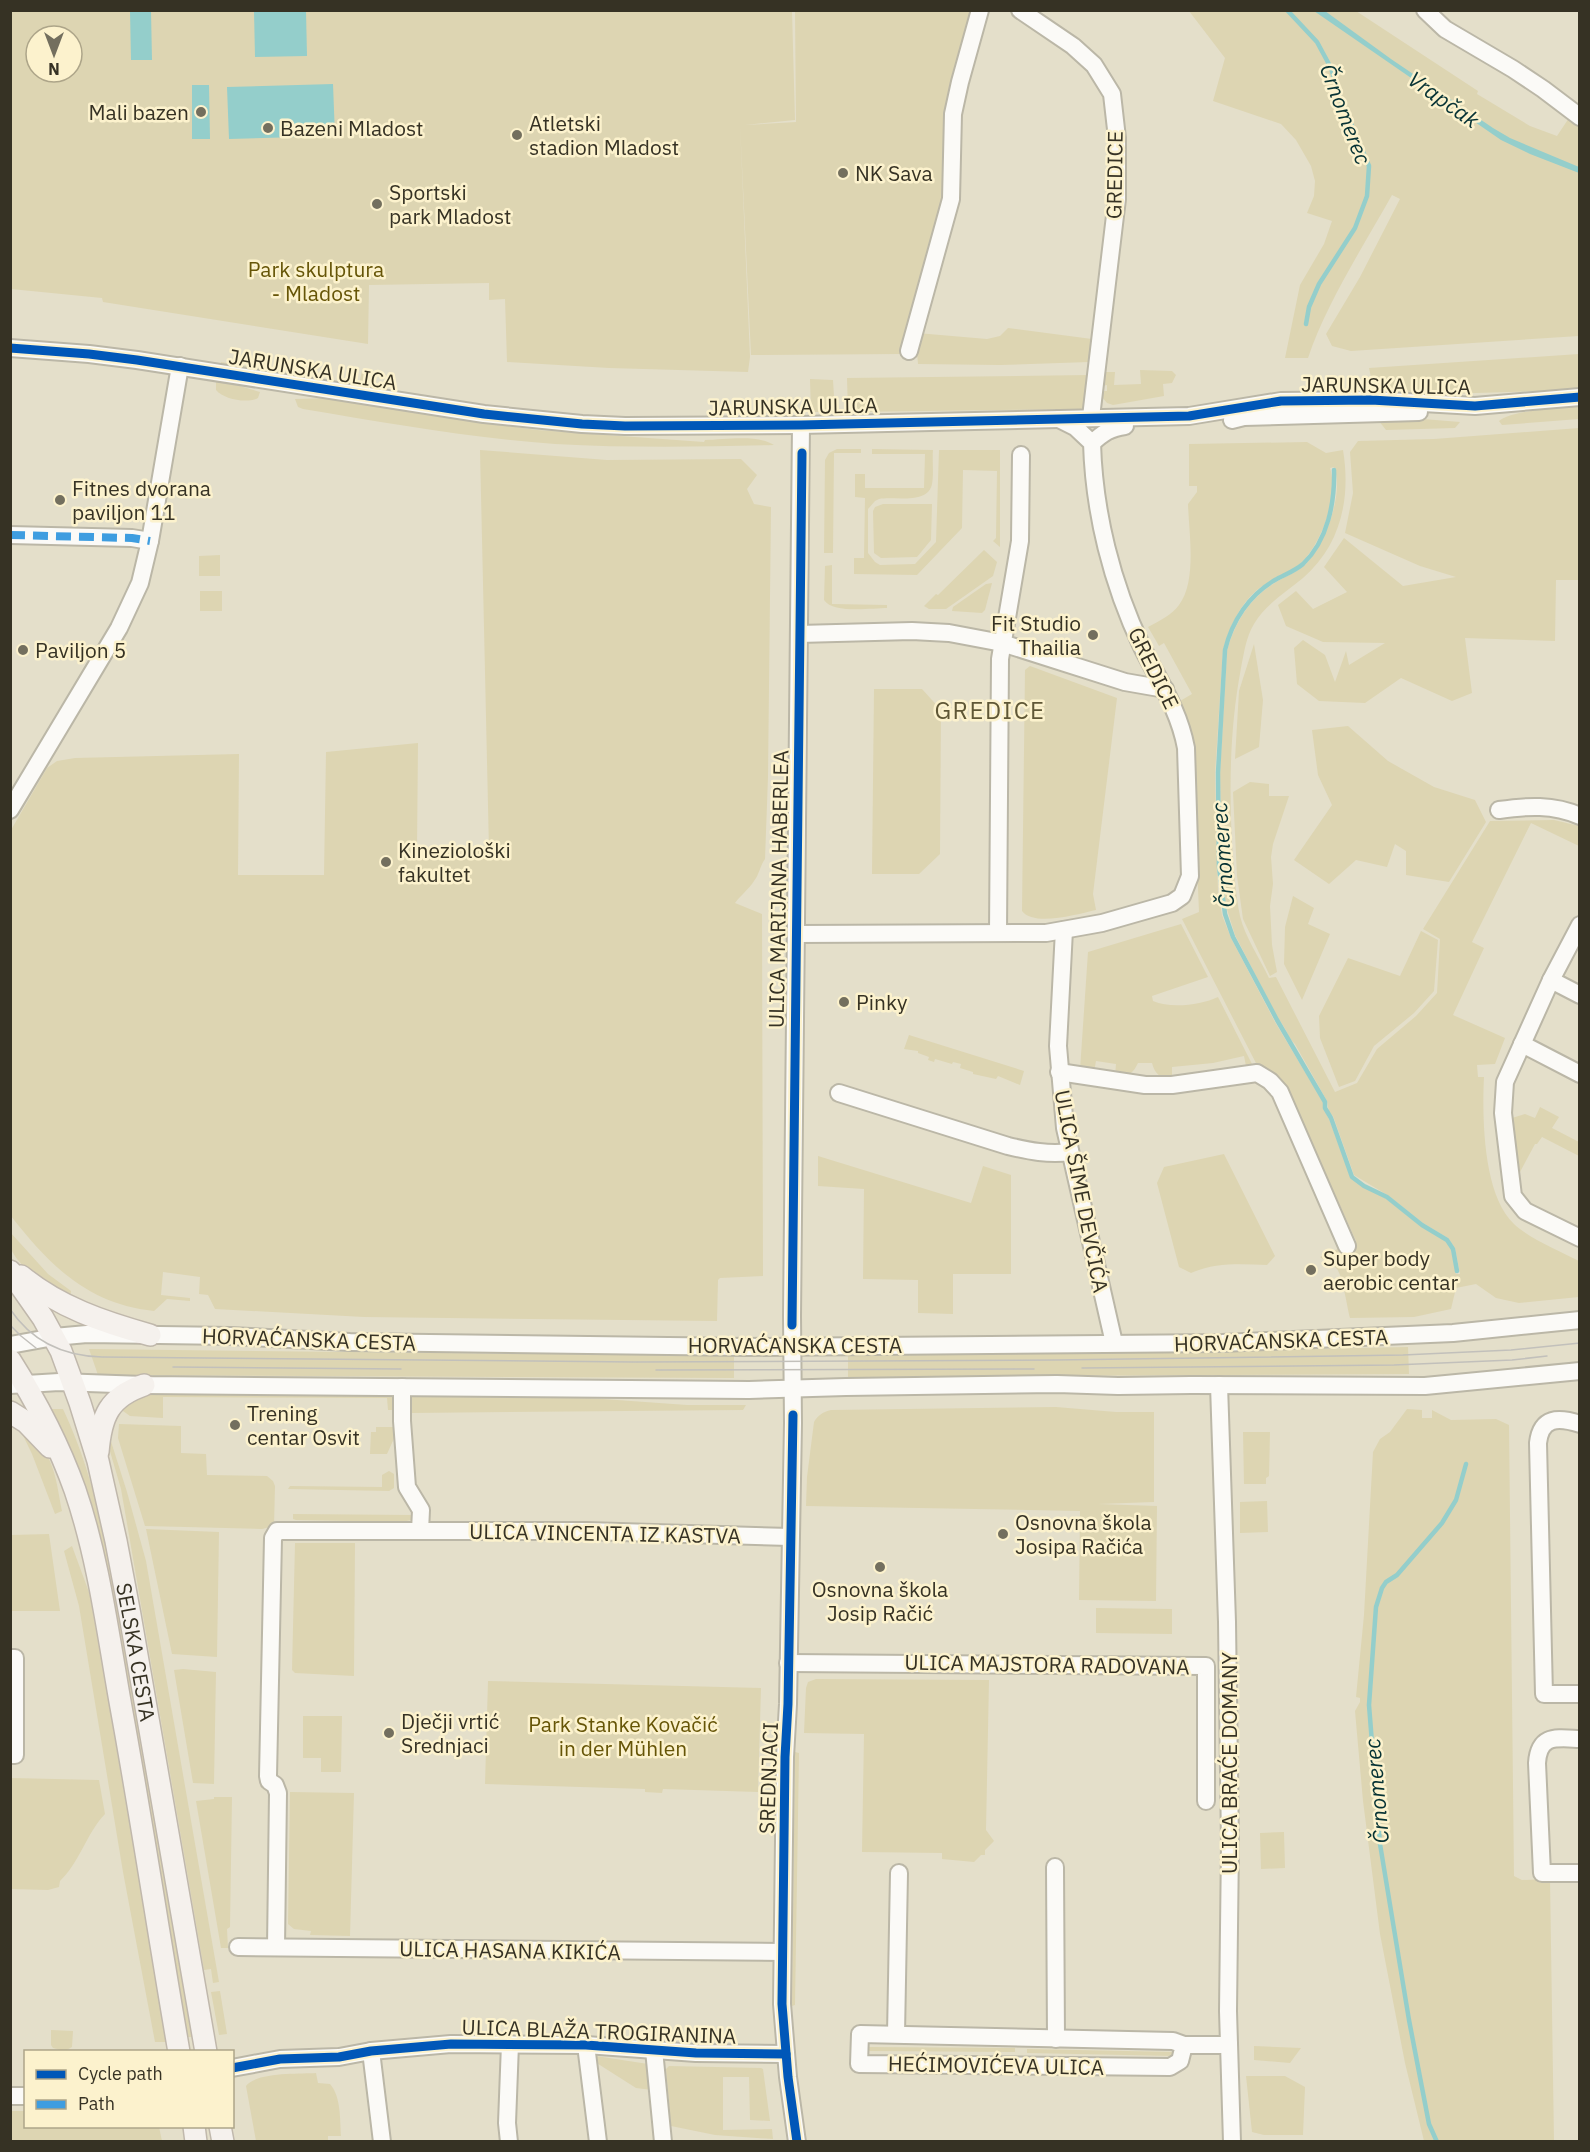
<svg xmlns="http://www.w3.org/2000/svg" width="1590" height="2152" font-family="'IBM Plex Sans',sans-serif">
  <rect width="100%" height="100%" fill="#e4dfca"/>
  <g fill="#ddd5b2" fill-rule="evenodd">
    <path d="M10,11h782l3,109 -50,5 51,-3 -1,-111h179l-25,104 -10,107 -38,132 -150,1 -11,-231 10,233 -2,15 -139,-4 -102,-6 -2,-63 -16,1v-17l-120,2 -1,59 -265,-42 -1,-4 -91,-9zM36,36h36v36h-36z"/>
    <path d="M1189,11h167l122,80 -1,3 53,32 27,10 14,-21 8,7v214l-228,15 -19,-5 -6,-12 34,-57 40,-78 -8,-4c-28,50 -66,109 -84,163h-23l15,-73 24,-41 8,-23 -25,-8 7,-17 1,-15 -4,-15 -15,-26 -15,-16 -68,-23 12,-43z"/>
    <path d="M1008,328l84,11 -3,23 -89,3 -82,-1 -2,-22 1,-9 70,6 13,-3z"/>
    <path d="M1579,354v36l-204,6 -6,-28z"/>
    <path d="M221,362l138,22 3,-13 3,1 -3,12 -6,2 -136,-21z"/>
    <path d="M1140,370l32,1 4,4 -4,8 -9,1 1,12 -51,9 -6,-2 -5,-6v-6h5v-6l-5,1 2,-14h11l-1,13 27,-1z"/>
    <path d="M1089,375l-2,29 -6,5 -233,3 -1,-34z"/>
    <path d="M216,379l44,13 -2,6c-11,6 -35,1 -42,-8z"/>
    <path d="M810,379l23,1 2,32h-24z"/>
    <path d="M329,398l112,18v1l96,13 167,12 1,-2c20,0 51,-6 69,5 -73,2 -146,3 -219,-1 -84,-6 -168,-21 -252,-35l-5,-2 -3,-8z"/>
    <path d="M1579,406v13l-77,6 -3,-4c13,-11 62,-13 80,-15z"/>
    <path d="M1398,417l62,5 -5,6 -69,2 -7,-9z"/>
    <path d="M1579,428v152h-23l-1,61 -90,-3 7,55 -20,8 -51,-23 -36,25 -46,-2 -22,-17 -3,-36 9,-8 22,15 10,27 11,-31 3,14 36,-22 -62,-1 -37,-16 -8,-21 18,-14 17,18 34,-17 -23,-25 20,-29 59,48 53,-9 -36,-11 -75,-33 8,-40 -3,-41 8,-11 76,-2z"/>
    <path d="M1307,442l19,11 17,-3c8,48 -2,95 -40,128 -17,14 -37,26 -49,46 -8,13 -10,29 -13,44 -11,58 -12,117 -9,176 2,24 3,48 8,72 5,21 20,43 29,62l7,-1 59,115 22,-9 20,-34 39,-33 21,-23 3,-54 -17,-10 67,-108 64,-1 25,6v20l-48,-23 -59,119 12,6 -31,67 52,23 -10,26 -18,1 1,12h6c-2,41 -1,118 30,147 16,15 46,27 65,37v36l-60,6 -23,-5 -20,-14 -20,4 -5,21 -37,8 -64,1c-3,-11 -7,-41 -13,-49 -4,-4 -12,-8 -17,-12l36,-16 -49,-109 -28,-54 -6,-6 -15,-5 -76,-148 17,-7 -7,-167 -4,-25 -8,-19 12,-7 -28,-51 -5,3 -11,-19c11,-6 24,-12 31,-22 18,-24 10,-71 9,-101l9,-12v-6h-8v-42zM1334,467c11,26 -10,79 -29,98 -9,8 -22,12 -32,19 -24,15 -39,40 -46,67l-7,123 2,94 3,35 10,32 43,84c8,7 9,18 17,25l32,57 2,12 4,3 21,59 35,21 34,27 25,15 7,10 5,26h-4l-5,-25 -6,-9 -24,-14 -34,-27 -24,-12 -12,-9 -22,-59 -5,-9 -1,-8 -48,-80 -44,-84 -9,-23 -4,-23 -3,-118 8,-124c6,-22 17,-46 34,-60 14,-11 32,-16 44,-27 21,-20 38,-68 29,-95z"/>
    <path d="M837,449h24v4h-27l-1,100h-9l1,-93 4,-7z"/>
    <path d="M872,449l61,1c-1,11 1,23 -1,34 -4,21 -38,12 -53,15l-4,2 -7,8v44l7,9 5,3 35,-1 21,-22 3,-92h61v97l-7,-6 3,-3 1,-67 -34,-1 -1,58 -45,47 -63,-1v-16h10l1,-60 -10,-1v-23h10v14h59l1,-34h-53z"/>
    <path d="M480,450l127,10 134,-1 16,16 -10,14 7,15 17,3 -3,270 -3,82c-5,7 -6,16 -11,22 -5,8 -13,14 -19,22l27,11 1,362 -43,2 -2,2 -1,41 -353,-4 -149,-8 -7,-14 -9,-1 1,-17 -37,-5 -2,23 29,3v3l-23,-2 -13,12c-66,-7 -104,-45 -143,-95v-386l36,-62 10,-7 18,-3 164,-4 -1,121h86l2,-123 92,-9 -1,107h72z"/>
    <path d="M883,504h49l-1,36 -14,17 -36,1 -7,-5 -1,-42 2,-4z"/>
    <path d="M984,550l13,12 -4,14 -47,33h-17l-5,-3 12,-12 2,1z"/>
    <path d="M220,555v21h-21v-20z"/>
    <path d="M832,565v39l55,1v3c-15,0 -54,6 -63,-8l1,-34z"/>
    <path d="M992,583l-7,27 -3,3 -30,-2 1,-4 33,-23z"/>
    <rect x="200" y="591" width="22" height="20"/>
    <path d="M1254,644l9,56 -4,47 -24,12 4,-68z"/>
    <path d="M1030,666l87,32 -24,196 3,16c-18,4 -62,17 -74,1l3,-241z"/>
    <path d="M874,689h48l19,21 -1,144 -21,20h-47z"/>
    <path d="M1348,726l40,35 46,26 41,13 11,22 -37,60 -43,-7v-24l-11,-7 -8,23 -31,-7 -27,24 -35,-24 38,-55 -14,-30 -6,-45z"/>
    <path d="M1250,782l19,2v12h20l-16,48 -2,13 2,27 -3,22 2,39 5,27 -7,4 -27,-57 -6,-43 -4,-84z"/>
    <path d="M1293,896l21,12 -6,16 22,10 -28,66 -18,-36 1,-37z"/>
    <path d="M1181,924l27,53 -56,19 1,5c18,8 48,4 65,-4l34,67 -6,2 -2,-10 -31,7 -41,4v12c-11,-1 -17,-4 -20,-16h-14c-5,11 -11,14 -23,13l1,-12 -20,-3 -2,11 -14,-2 8,-118z"/>
    <path d="M1421,931l17,9 -4,51 -20,22 -40,33 -19,35 -16,6 -19,-49 -1,-22 29,-58 52,18z"/>
    <path d="M909,1035l115,36 -4,14 -22,-9 -2,3 -23,-5v-2l-13,-4 1,-4 -8,-2 -1,2 -17,-5 -1,3 -6,-2 1,-3 -11,-4v-2l-14,-2z"/>
    <path d="M1540,1107l19,10 -7,11 27,14v14l-37,-19 -5,7h-2l-15,28 -8,-54 13,-4 10,4z"/>
    <path d="M1224,1154l51,102 -8,9c-26,-1 -52,-3 -76,8l-12,-6 -22,-84 7,-16z"/>
    <path d="M818,1156l153,47 12,-37 28,9v99h-58v40l-35,-1v-33l-55,-1 1,-90 -46,-3z"/>
    <path d="M10,1232l38,42 23,17 -1,8c-18,-11 -48,-28 -58,-48 -3,-5 -1,-14 -2,-19z"/>
    <path d="M1408,1347l1,27 -561,3v-22l267,-2z"/>
    <path d="M89,1349l436,5 209,-1v25l-636,-3z"/>
    <path d="M138,1392l252,2 6,5 -3,11h-5l-1,-12 -224,-1v21l-33,-2 -14,-10z"/>
    <path d="M417,1395l158,2 112,8h59l-3,5 -332,3 -7,-4 6,-12z"/>
    <path d="M1056,1407l60,5h38v90l-56,2 59,2 -1,95 -77,-1 1,-89 -274,-5 1,-29 7,-55c4,-7 9,-10 17,-12z"/>
    <path d="M49,1409h14c41,87 53,188 70,282 20,116 40,231 60,346h-5l-78,-449z"/>
    <path d="M1407,1409l15,1v8h10v-8l19,10 45,-1 13,6 5,451 8,4 28,-1 4,262h-130l-19,-78 -25,-129 -17,-133 -8,-90 5,-9v-4l-4,-1 8,-82 9,-163 7,-13 10,-7z"/>
    <path d="M17,1423c8,9 20,18 27,28 12,16 14,41 18,60l-7,3 -23,-60z"/>
    <path d="M119,1424l62,2v27l25,1 1,21 60,1 6,5 2,5 -1,40 -12,3 -117,-3 -27,-88z"/>
    <path d="M376,1427h20v7l-9,20h-17l1,-22h5z"/>
    <path d="M108,1432l19,60 19,69 73,421 -6,1 -2,-14 -7,1 -75,-435 -8,-46 -14,-48z"/>
    <path d="M1243,1432h27l-1,44 -3,2v6h-22z"/>
    <path d="M389,1471l5,3v14l-5,3 -101,-2 2,-3 92,1v-12z"/>
    <path d="M1267,1501l1,31 -28,1v-31z"/>
    <path d="M293,1514l120,1 -2,5 -9,2 -106,-2 -3,-1z"/>
    <path d="M146,1529l73,3 -2,125 -45,-3z"/>
    <path d="M49,1534l11,77h-49v-76z"/>
    <path d="M295,1543h60l-1,133 -59,-3 -3,-3z"/>
    <path d="M72,1546l18,49 77,447h-12l-32,-170 -44,-266 -15,-55z"/>
    <path d="M1096,1608l76,1v25l-76,-1z"/>
    <path d="M183,1669l33,3 -2,112 -21,-1 -19,-113z"/>
    <path d="M816,1679l173,1 -3,150 8,11 -9,9v5h-4l-7,7 -32,-3v-6l-80,-1 2,-118 -60,-1 2,-45 2,-6z"/>
    <path d="M488,1681l273,7 -3,104 -95,-3 -1,4 -17,-1v-3l-160,-5z"/>
    <path d="M303,1716h39l-1,56h-20v-14h-18z"/>
    <path d="M795,1752l4,1 -4,252 -3,1z"/>
    <path d="M11,1778l88,2 6,34c-19,20 -25,48 -45,67l-1,6 -11,3 -37,-1z"/>
    <path d="M290,1792l64,1 -4,143 -40,-1 1,-4 -17,-2 -6,-5z"/>
    <path d="M214,1797h18l-2,130 -3,2 1,19h-7l-25,-147 18,-2z"/>
    <path d="M1284,1832l1,36 -24,1 -1,-36z"/>
    <path d="M220,1991l7,43 -8,1 -8,-43z"/>
    <path d="M51,2030l22,1 -1,16 -7,4 -12,-3 -2,-3z"/>
    <path d="M1254,2046l47,2 -11,15 -36,-3z"/>
    <path d="M867,2047l148,1v4l-148,-1z"/>
    <path d="M1027,2049l148,3v4l-148,-3z"/>
    <path d="M596,2056l52,8 4,26 -16,-2 -44,-28v-3z"/>
    <path d="M669,2066l92,2 2,1 7,52 -20,-1 -1,-43h-26v53l49,-1 1,10 -58,-4 -44,-9 -5,-57z"/>
    <path d="M316,2073l2,10 12,1c11,12 10,36 11,52h-13v5h-72l-10,-55c10,-14 53,-12 70,-13z"/>
    <path d="M1246,2076h39l20,11 -2,48h-39l-12,-3z"/>
    <path d="M10,2111h15l1,15 133,1 3,14h-151z"/>
  </g>
  <g fill="#94cecb">
    <path d="M130,11h21l1,49h-21z"/>
    <path d="M254,11h52l1,45 -52,1z"/>
    <path d="M1314,11h11l66,48 102,69 17,10 69,29v6l-49,-19 -29,-14z"/>
    <path d="M333,84l2,52 -106,3 -2,-52z"/>
    <path d="M192,85h17l1,54h-18z"/>
  </g>
  <g fill="none" stroke-linecap="round" stroke-linejoin="round">
    <g stroke="#94cecb" stroke-width="4.5">
      <path d="M1287,10l30,32 14,26 9,30 29,68 -2,30 -12,32 -36,56 -10,23 -3,17"/>
      <path d="M1334,470c1,32 -6,70 -31,94 -8,7 -19,11 -28,16 -26,15 -43,41 -50,70l-7,123 1,94 6,47 8,23 44,83 48,82v6l6,10 21,59 12,9 23,11 35,28 25,15 6,9 4,22"/>
      <path d="M1437,2142l-8,-18 -20,-104 -29,-176 -11,-139 7,-98 6,-19 4,-6 11,-7 45,-52 14,-23 10,-36"/>
    </g>
    <g stroke="#bbb7a7" stroke-width="20">
      <g id="minor">
        <path d="M1020,10l53,36 21,19 18,29 5,44v61l-26,218"/>
        <path d="M1425,10l20,19 68,40 30,20 37,28"/>
        <path d="M10,348l79,6 48,6 347,54 98,10 43,2 176,-1 388,-9 92,-15 90,-1 104,6 105,-9"/>
        <path d="M909,351l42,-152 2,-85 7,-32 20,-72"/>
        <path d="M1232,420l12,-3 175,-5"/>
        <path d="M1092,443c11,-10 18,-15 33,-17"/>
        <path d="M10,535l122,3 18,3"/>
        <path d="M799,634l113,-3 37,2 53,10 123,39 40,7"/>
        <path d="M10,810l109,-182 21,-45 10,-42 30,-175"/>
        <path d="M1499,810c28,-4 54,-6 81,6"/>
        <path d="M1580,925l-29,55 -46,102 -2,31 10,83 12,15 55,27"/>
        <path d="M1064,930l-6,116 7,82 49,215"/>
        <path d="M998,933l2,-274 20,-118 1,-86"/>
        <path d="M796,934l250,-1 56,-10 70,-20 10,-7 8,-20 -4,-128c-7,-38 -27,-67 -44,-101 -30,-63 -48,-134 -50,-204l-17,-16 -16,-8"/>
        <path d="M1551,980l29,15"/>
        <path d="M1522,1044l58,30"/>
        <path d="M1059,1072l86,13h27l85,-12 13,8 10,11 67,154"/>
        <path d="M839,1093l169,53c21,5 41,9 62,6"/>
        <path d="M10,1345l44,-8 33,-3 144,2 119,6 398,5 474,-4 231,-10 127,-13"/>
        <path d="M10,1385l49,-3 85,3 605,5 97,-3 211,-3 61,2 73,-1 234,1 155,-15"/>
        <path d="M1219,1385l8,237 3,223 -2,166 4,131"/>
        <path d="M402,1387v34l5,66 14,23 -1,21"/>
        <path d="M1580,1424c-22,-7 -39,-7 -42,19l6,251h36"/>
        <path d="M10,1658h5v97h-5"/>
        <path d="M788,1663l418,3v135"/>
        <path d="M1580,1739c-24,-1 -41,-5 -43,24l5,110h38"/>
        <path d="M1055,1867l1,172"/>
        <path d="M238,1947l544,5"/>
        <path d="M276,1947l2,-154 -3,-8 -6,-4 -1,-5 5,-238 4,-7h309l204,6"/>
        <path d="M896,2034l3,-161"/>
        <path d="M586,2045l12,97"/>
        <path d="M1184,2045l-4,16 -10,6 -311,-3 1,-30 313,7 11,4h45"/>
        <path d="M654,2050l9,92"/>
        <path d="M371,2051l11,91"/>
        <path d="M232,2068l48,-9 59,-2 32,-6 80,-7 135,1 110,8 90,1"/>
        <path d="M10,2096h16"/>
        <path d="M509,2142l-2,-19 3,-79"/>
        <path d="M797,2142l-9,-65 -6,-73 3,-247 3,-53 5,-281 -1,-107 9,-891"/>
      </g>
    </g>
    <g stroke="#c0b8ac" stroke-width="24">
      <g id="major">
        <path id="s1" d="M10,1271l33,47 18,33 19,52 18,58 18,80 14,74 76,437"/>
        <path d="M21,1276c38,31 82,46 129,59"/>
        <path d="M10,1360c26,41 49,85 65,130 24,70 33,145 46,217 21,115 38,230 58,345"/>
        <path d="M10,1412l16,10 24,25"/>
        <path d="M98,1452c3,-36 11,-55 46,-67"/>
        <path d="M194,2126l2,16"/>
        <path d="M220,2126l3,16"/>
      </g>
    </g>
    <use href="#minor" stroke="#fbfaf7" stroke-width="16"/>
    <use href="#major" stroke="#f5f1ed" stroke-width="21"/>
    <g stroke="#c2c0bb" stroke-width="1.5">
      <path d="M10,1309c22,33 53,47 92,48l532,5 421,-2 348,-5 108,-5 69,-7"/>
      <path d="M10,1325l11,11 15,12"/>
      <path d="M173,1367l228,2"/>
      <path d="M1082,1368l312,-3 118,-5 35,-4"/>
      <path d="M656,1370l378,-1"/>
    </g>
    <path stroke="#3e9de0" stroke-width="8" stroke-dasharray="15 8" stroke-linecap="butt" d="M10,535l122,3 18,3"/>
    <g stroke="#fcf2cd" stroke-width="13">
      <g id="cycleway">
        <path d="M10,348l79,6 48,6 347,54 98,10 43,2 176,-1 388,-9 92,-15 90,-1 104,6 105,-9"/>
        <path d="M792,1325l10,-872"/>
        <path d="M793,1415l-5,289 -3,53 -3,247 6,73 9,65"/>
        <path d="M232,2068l48,-9 59,-2 32,-6 80,-7 135,1 110,8 90,1"/>
      </g>
    </g>
    <use href="#cycleway" stroke="#0057b8" stroke-width="9"/>
  </g>
  <g fill="#736f5e" stroke="#fcf2cd" stroke-width="2">
    <circle cx="201" cy="112" r="6"/>
    <circle cx="268" cy="128" r="6"/>
    <circle cx="517" cy="135" r="6"/>
    <circle cx="843" cy="173" r="6"/>
    <circle cx="377" cy="204" r="6"/>
    <circle cx="60" cy="500" r="6"/>
    <circle cx="1093" cy="635" r="6"/>
    <circle cx="23" cy="650" r="6"/>
    <circle cx="386" cy="862" r="6"/>
    <circle cx="844" cy="1002" r="6"/>
    <circle cx="1311" cy="1270" r="6"/>
    <circle cx="235" cy="1425" r="6"/>
    <circle cx="1003" cy="1534" r="6"/>
    <circle cx="880" cy="1567" r="6"/>
    <circle cx="389" cy="1733" r="6"/>
  </g>
  <g text-anchor="middle" dominant-baseline="central" stroke-width="5" stroke-linejoin="round" paint-order="stroke">
    <g font-size="21" fill="#363224" stroke="#fcf2cd" text-anchor="start">
      <text x="189" y="112" text-anchor="end">Mali bazen</text>
      <text x="529" y="123">Atletski<tspan x="529" dy="24">stadion Mladost</tspan></text>
      <text x="280" y="128">Bazeni Mladost</text>
      <text x="855" y="173">NK Sava</text>
      <text x="389" y="192">Sportski<tspan x="389" dy="24">park Mladost</tspan></text>
      <text x="72" y="488">Fitnes dvorana<tspan x="72" dy="24">paviljon 11</tspan></text>
      <text x="1081" y="623" text-anchor="end">Fit Studio<tspan x="1081" dy="24">Thailia</tspan></text>
      <text x="35" y="650">Paviljon 5</text>
      <text x="398" y="850">Kineziološki<tspan x="398" dy="24">fakultet</tspan></text>
      <text x="856" y="1002">Pinky</text>
      <text x="1323" y="1258">Super body<tspan x="1323" dy="24">aerobic centar</tspan></text>
      <text x="247" y="1413">Trening<tspan x="247" dy="24">centar Osvit</tspan></text>
      <text x="1015" y="1522">Osnovna škola<tspan x="1015" dy="24">Josipa Račića</tspan></text>
      <text x="880" y="1589" text-anchor="middle">Osnovna škola<tspan x="880" dy="24">Josip Račić</tspan></text>
      <text x="401" y="1721">Dječji vrtić<tspan x="401" dy="24">Srednjaci</tspan></text>
    </g>
    <g font-size="21" fill="#363224" stroke="#fcf2cd">
      <text transform="translate(1114 175) rotate(-89)">GREDICE</text>
      <text transform="translate(313 369) rotate(9)">JARUNSKA ULICA</text>
      <text transform="translate(1386 385) rotate(1)">JARUNSKA ULICA</text>
      <text transform="translate(793 406) rotate(-1)">JARUNSKA ULICA</text>
      <text transform="translate(1154 668) rotate(64)">GREDICE</text>
      <text transform="translate(778 889) rotate(-89)">ULICA MARIJANA HABERLEA</text>
      <text transform="translate(1082 1191) rotate(79)">ULICA ŠIME DEVČIĆA</text>
      <text transform="translate(309 1339) rotate(2)">HORVAĆANSKA CESTA</text>
      <text transform="translate(1281 1340) rotate(-2)">HORVAĆANSKA CESTA</text>
      <text x="795" y="1345">HORVAĆANSKA CESTA</text>
      <text transform="translate(605 1533) rotate(1)">ULICA VINCENTA IZ KASTVA</text>
      <text stroke="none"><textPath href="#s1" startOffset="406">SELSKA CESTA</textPath></text>
      <text transform="translate(1047 1664) rotate(1)">ULICA MAJSTORA RADOVANA</text>
      <text transform="translate(1229 1763) rotate(-90)">ULICA BRAĆE DOMANY</text>
      <text transform="translate(768 1778) rotate(-88)">SREDNJACI</text>
      <text transform="translate(510 1950) rotate(1)">ULICA HASANA KIKIĆA</text>
      <text transform="translate(599 2031) rotate(2)">ULICA BLAŽA TROGIRANINA</text>
      <text transform="translate(996 2065) rotate(1)">HEĆIMOVIĆEVA ULICA</text>
    </g>
    <g font-size="21" fill="#665507" stroke="#fcf2cd">
      <text x="316" y="269">Park skulptura<tspan x="316" dy="24">- Mladost</tspan></text>
      <text x="623" y="1724">Park Stanke Kovačić<tspan x="623" dy="24">in der Mühlen</tspan></text>
    </g>
    <g font-size="22" font-style="italic" fill="#073335" stroke="#fcf2cd">
      <text transform="translate(1444 99) rotate(35)">Vrapčak</text>
      <text transform="translate(1346 114) rotate(69)">Črnomerec</text>
      <text transform="translate(1222 855) rotate(-94)">Črnomerec</text>
      <text transform="translate(1376 1791) rotate(-95)">Črnomerec</text>
    </g>
    <g font-size="24" letter-spacing="1.5" fill="#5f5736" stroke="#fcf2cd">
      <text x="990" y="710">GREDICE</text>
    </g>
  </g>
  <rect width="1590" height="2152" fill="none" stroke="#363224" stroke-width="24"/>
  <rect x="24" y="2050" width="210" height="78" fill="#fcf2cd" stroke="#ada589" stroke-width="1.5"/>
  <rect x="36" y="2070" width="30" height="9" fill="#0057b8" stroke="#ada589" stroke-width="1.5"/>
  <text x="78" y="2080" font-size="18" fill="#363224">Cycle path</text>
  <rect x="36" y="2100" width="30" height="9" fill="#3e9de0" stroke="#ada589" stroke-width="1.5"/>
  <text x="78" y="2110" font-size="18" fill="#363224">Path</text>
  <g transform="translate(54 54) rotate(180)"><circle r="28" fill="#fcf2cd" stroke="#ada589" stroke-width="1.5"/>
  <path d="M0-4.5L10 22L0 15L-10 22Z" fill="#736f5e"/>
  <text y="-9" font-size="16" font-weight="bold" text-anchor="middle" fill="#363224">N</text>
  </g>
</svg>
